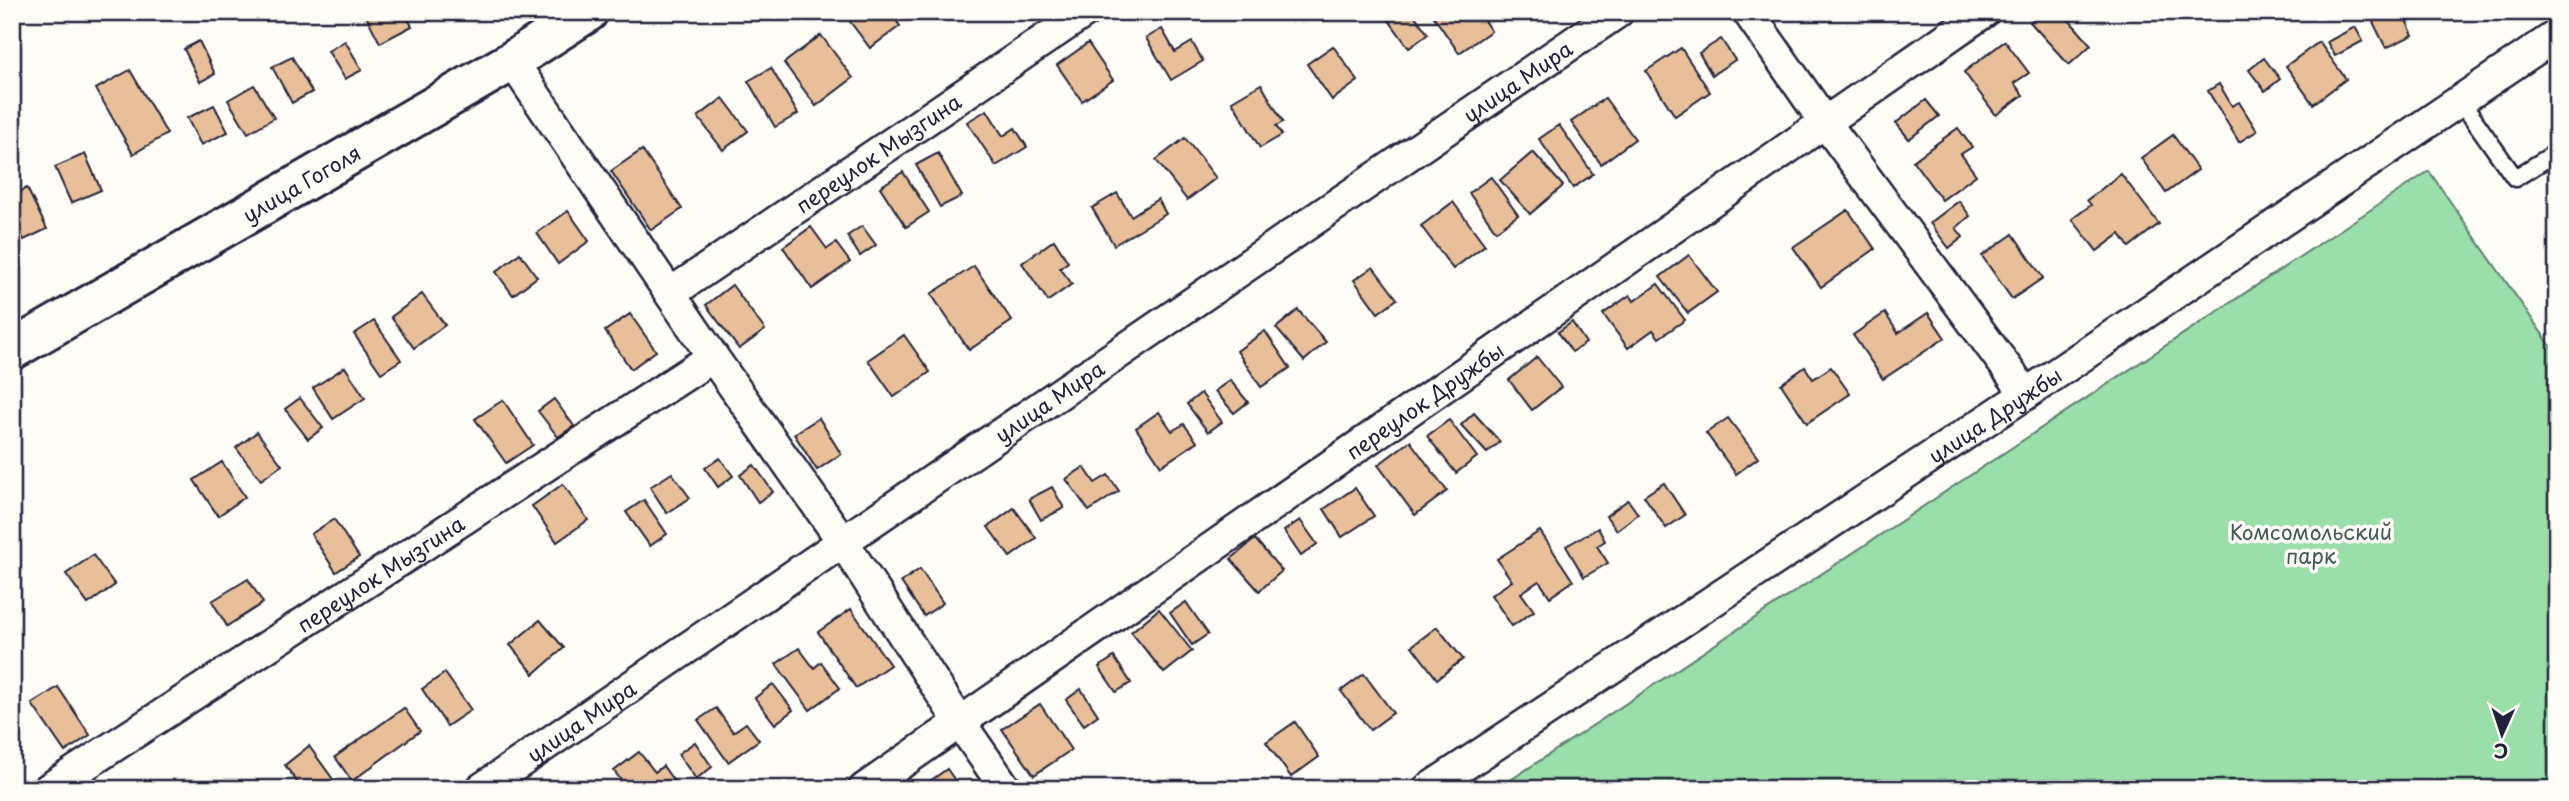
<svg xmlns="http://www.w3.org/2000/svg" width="2569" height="801" font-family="'Playpen Sans',sans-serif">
  <rect width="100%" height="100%" fill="#fdfcf7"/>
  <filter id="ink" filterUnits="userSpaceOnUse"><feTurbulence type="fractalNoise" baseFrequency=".0143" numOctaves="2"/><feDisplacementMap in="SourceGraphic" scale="14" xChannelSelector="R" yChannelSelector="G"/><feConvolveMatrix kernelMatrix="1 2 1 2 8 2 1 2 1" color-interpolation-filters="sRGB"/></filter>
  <g filter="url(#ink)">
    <path fill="#9adeaa" stroke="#5e8072" stroke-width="2" d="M2429,171l128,184v434h-1060z"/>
    <g fill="#e8bf98" stroke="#22223b" stroke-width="2">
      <path d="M373,12h31l8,14 -32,17 -14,-27z"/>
      <path d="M857,12h33l10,14 -30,22 -22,-29z"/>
      <path d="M1383,12h29l16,22 -19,14z"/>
      <path d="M1441,12h37l13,19 -32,22 -25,-36z"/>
      <path d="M2042,12h20l29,33 -22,20 -39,-43z"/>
      <path d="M2368,12h34l11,23 -27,13z"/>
      <path d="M2355,27l8,14 -28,15 -8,-14z"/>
      <path d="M1162,29l13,23 17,-10 11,19 -32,19 -25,-42z"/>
      <path d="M821,35l32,43 -37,28 -32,-43z"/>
      <path d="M1721,39l14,21 -23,15 -13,-22z"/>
      <path d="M199,41l16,33 -15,8 -16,-33z"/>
      <path d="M345,41l17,29 -17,9 -17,-28z"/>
      <path d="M2005,41l24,32 -15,10 9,12 -27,20 -32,-43z"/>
      <path d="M2319,42l27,37 -33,25 -27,-38z"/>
      <path d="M1088,43l25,37 -31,21 -25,-36z"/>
      <path d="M1333,46l25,35 -26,19 -25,-36z"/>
      <path d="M1681,48l29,44 -35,24 -29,-45z"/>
      <path d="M292,57l20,35 -20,11 -20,-36z"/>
      <path d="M2264,58l16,21 -15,12 -16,-21z"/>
      <path d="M771,68l27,46 -23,13 -27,-46z"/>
      <path d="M130,70l37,64 -34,20 -37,-65z"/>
      <path d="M1261,84l22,38 -7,4 6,9 -22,13 -28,-47z"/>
      <path d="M2219,84l13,22 7,-4 18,29 -18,11 -31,-51z"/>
      <path d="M254,85l20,33 -26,15 -20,-33z"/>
      <path d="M723,98l25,33 -25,19 -25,-33z"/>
      <path d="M1605,98l30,41 -34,25 -30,-42z"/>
      <path d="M1926,100l13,16 -30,23 -13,-16z"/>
      <path d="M214,105l14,27 -27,13 -14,-27z"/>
      <path d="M987,110l16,26 12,-8 12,19 -31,19 -29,-44z"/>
      <path d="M1559,125l34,49 -20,14 -34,-49z"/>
      <path d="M1958,128l14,19 -11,7 15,21 -34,25 -29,-39z"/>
      <path d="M2173,135l25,35 -32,23 -25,-35z"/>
      <path d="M1185,138l31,40 -29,22 -31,-40z"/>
      <path d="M642,150l40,59 -31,21 -40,-59z"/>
      <path d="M1533,152l30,34 -33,28 -30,-34z"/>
      <path d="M938,153l24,43 -22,11 -24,-42z"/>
      <path d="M85,154l16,36 -30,13 -16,-36z"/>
      <path d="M903,172l26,40 -23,15 -26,-40z"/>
      <path d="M2121,174l38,50 -30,23 -9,-13 -23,17 -25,-32 19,-14 -4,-5z"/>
      <path d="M1491,177l27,38 -22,16 -27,-38z"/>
      <path d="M27,188l20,41 -23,11 -12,-23v-22z"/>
      <path d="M1117,193l14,23 27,-17 8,15 -52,31 -22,-37z"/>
      <path d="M1959,201l11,15 -14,12 7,9 -14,11 -19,-25z"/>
      <path d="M1453,202l32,43 -32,24 -32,-43z"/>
      <path d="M1848,210l27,39 -54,38 -28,-40z"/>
      <path d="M568,211l21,30 -31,23 -21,-31z"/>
      <path d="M862,226l14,19 -16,11 -13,-20z"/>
      <path d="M811,227l16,22 9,-6 14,19 -38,27 -29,-42z"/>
      <path d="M2013,234l30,44 -31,21 -30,-43z"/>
      <path d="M1054,240l14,22 -8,6 12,16 -24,17 -26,-38z"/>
      <path d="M520,253l17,24 -24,18 -17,-23z"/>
      <path d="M1689,255l28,37 -29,21 -28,-36z"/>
      <path d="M974,266l38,55 -43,29 -38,-56z"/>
      <path d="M1373,267l24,32 -19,14 -24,-33z"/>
      <path d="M1658,284l27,36 -26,18 -6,-8 -25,18 -25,-34 27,-19 4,6z"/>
      <path d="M732,285l33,45 -26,19 -33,-44z"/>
      <path d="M422,294l23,31 -31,23 -23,-31z"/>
      <path d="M1298,310l28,32 -22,19 -28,-33z"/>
      <path d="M1885,313l13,20 30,-20 17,25 -62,41 -30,-44z"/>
      <path d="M630,314l26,37 -25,18 -26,-38z"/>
      <path d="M374,321l27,39 -20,13 -27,-39z"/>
      <path d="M1572,322l14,21 -14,9 -14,-20z"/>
      <path d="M1265,331l25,37 -29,19 -24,-36z"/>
      <path d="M904,335l26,37 -36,25 -26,-37z"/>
      <path d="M1537,357l24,30 -29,23 -23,-30z"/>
      <path d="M345,367l20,31 -32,21 -20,-31z"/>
      <path d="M1805,367l8,12 18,-12 19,27 -43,29 -26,-39z"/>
      <path d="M1230,380l18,22 -14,11 -19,-22z"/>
      <path d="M1201,393l21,29 -14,10 -21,-28z"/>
      <path d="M300,398l23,30 -15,11 -23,-30z"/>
      <path d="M554,399l20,27 -16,11 -20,-26z"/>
      <path d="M503,400l30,45 -27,18 -31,-44z"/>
      <path d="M1159,412l13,19 12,-7 13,18 -36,24 -25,-38z"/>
      <path d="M1474,413l26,29 -13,11 -26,-28z"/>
      <path d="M819,418l22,36 -24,16 -23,-36z"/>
      <path d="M1728,418l30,40 -22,16 -30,-41z"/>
      <path d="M1449,420l28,37 -21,16 -29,-37z"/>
      <path d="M257,432l25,33 -21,15 -25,-32z"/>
      <path d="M1410,441l37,50 -32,24 -37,-50z"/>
      <path d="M720,458l13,18 -15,11 -13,-19z"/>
      <path d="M222,462l23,35 -27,19 -24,-36z"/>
      <path d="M754,465l19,27 -15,10 -18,-27z"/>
      <path d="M1084,467l11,16 13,-8 11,16 -30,20 -23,-32z"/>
      <path d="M672,473l18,25 -23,15 -17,-26z"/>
      <path d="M1664,483l21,32 -19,13 -22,-32z"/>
      <path d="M563,484l25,36 -31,22 -25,-36z"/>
      <path d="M1052,487l12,21 -23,12 -12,-21z"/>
      <path d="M1355,488l19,28 -32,21 -18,-28z"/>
      <path d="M644,500l23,34 -17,12 -24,-34z"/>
      <path d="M1628,500l10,14 -21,16 -11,-14z"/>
      <path d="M1014,508l22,30 -26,19 -22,-30z"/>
      <path d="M334,519l25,38 -23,15 -25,-38z"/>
      <path d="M1300,520l17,24 -16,12 -17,-25z"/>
      <path d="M1598,528l7,13 -8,5 11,17 -24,14 -18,-31z"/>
      <path d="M1540,531l33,50 -23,16 -11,-16 -18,12 13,18 -22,15 -21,-31 21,-14 -15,-22z"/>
      <path d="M1255,539l27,32 -23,20 -28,-32z"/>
      <path d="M93,555l22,30 -27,19 -22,-30z"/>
      <path d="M920,569l23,34 -19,13 -23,-34z"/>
      <path d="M248,579l15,24 -36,23 -15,-25z"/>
      <path d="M1186,602l22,32 -16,11 -22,-32z"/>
      <path d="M851,609l39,56 -34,23 -38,-56z"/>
      <path d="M1159,609l33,42 -28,22 -33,-41z"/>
      <path d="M540,620l24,28 -30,26 -24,-29z"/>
      <path d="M1437,627l26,32 -26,20 -25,-33z"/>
      <path d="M799,648l15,20 7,-6 19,26 -30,22 -34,-46z"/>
      <path d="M1114,657l17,26 -15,9 -17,-25z"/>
      <path d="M445,673l26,37 -24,16 -25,-37z"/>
      <path d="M1364,674l29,39 -23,17 -29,-39z"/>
      <path d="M773,684l20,26 -18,14 -20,-26z"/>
      <path d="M58,687l32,48 -25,17 -33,-48z"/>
      <path d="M1081,689l17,26 -14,10 -18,-25z"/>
      <path d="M1040,704l31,46 -37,25 -32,-46z"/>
      <path d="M404,708l16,23 -68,50 -17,-24z"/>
      <path d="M716,708l17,24 13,-9 13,17 -31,22 -30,-42z"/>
      <path d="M1295,722l24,35 -28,20 -25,-35z"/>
      <path d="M695,742l17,25 -16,12 -18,-25z"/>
      <path d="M309,746l31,43h-38l-17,-24z"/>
      <path d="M639,752l16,20 8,-6 12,17 -8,6h-39l-14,-18z"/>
      <path d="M947,769l14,20h-42z"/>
    </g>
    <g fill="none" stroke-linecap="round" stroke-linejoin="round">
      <g stroke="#22223b" stroke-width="21">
        <path id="lane" d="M2460,100l55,78 42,-26"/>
      </g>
      <g stroke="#22223b" stroke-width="35">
        <g id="street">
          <path d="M1748,12l76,109 202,273"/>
          <path d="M512,61l201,296 130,185 116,179 47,68"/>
          <path id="s1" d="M671,293l414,-281"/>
          <path id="s2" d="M48,789l665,-432"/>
          <path id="s3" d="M481,789l1137,-777"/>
          <path id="s4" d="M864,789l1120,-777"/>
          <path id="s5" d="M1428,789l598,-395 531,-359"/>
        </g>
      </g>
      <g stroke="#22223b" stroke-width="44">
        <g id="secondary">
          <path id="s6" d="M12,350l500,-289 76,-49"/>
        </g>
      </g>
      <use href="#lane" stroke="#fdfcf7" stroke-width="16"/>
      <use href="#street" stroke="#fdfcf7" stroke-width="30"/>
      <use href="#secondary" stroke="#fdfcf7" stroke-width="38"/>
    </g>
  </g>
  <g text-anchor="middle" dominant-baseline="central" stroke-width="7" stroke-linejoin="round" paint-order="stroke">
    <g font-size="21" fill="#22223b" stroke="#fdfcf7">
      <text stroke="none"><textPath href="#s3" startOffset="1255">улица Мира</textPath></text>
      <text stroke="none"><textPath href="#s1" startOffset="250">переулок Мызгина</textPath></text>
      <text stroke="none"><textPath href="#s6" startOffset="334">улица Гоголя</textPath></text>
      <text stroke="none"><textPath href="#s4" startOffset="682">переулок Дружбы</textPath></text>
      <text stroke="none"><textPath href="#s3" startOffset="688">улица Мира</textPath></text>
      <text stroke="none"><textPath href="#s5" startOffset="679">улица Дружбы</textPath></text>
      <text stroke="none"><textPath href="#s2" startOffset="396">переулок Мызгина</textPath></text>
      <text stroke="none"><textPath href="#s3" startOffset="121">улица Мира</textPath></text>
    </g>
    <g font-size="21" fill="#465a5c" stroke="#fdfcf7">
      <text x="2311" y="531">Комсомольский<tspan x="2311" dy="24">парк</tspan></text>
    </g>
  </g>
  <rect width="2569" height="801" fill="none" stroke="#fdfcf7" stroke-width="42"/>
  <rect x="21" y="21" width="2527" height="759" fill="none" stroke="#22223b" stroke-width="2.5" filter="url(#ink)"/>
  <g transform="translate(2502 734) rotate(183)" stroke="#fdfcf7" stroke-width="5" paint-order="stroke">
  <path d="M0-5L12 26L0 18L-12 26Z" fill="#22223b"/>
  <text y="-10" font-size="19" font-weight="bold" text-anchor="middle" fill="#22223b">С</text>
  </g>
</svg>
